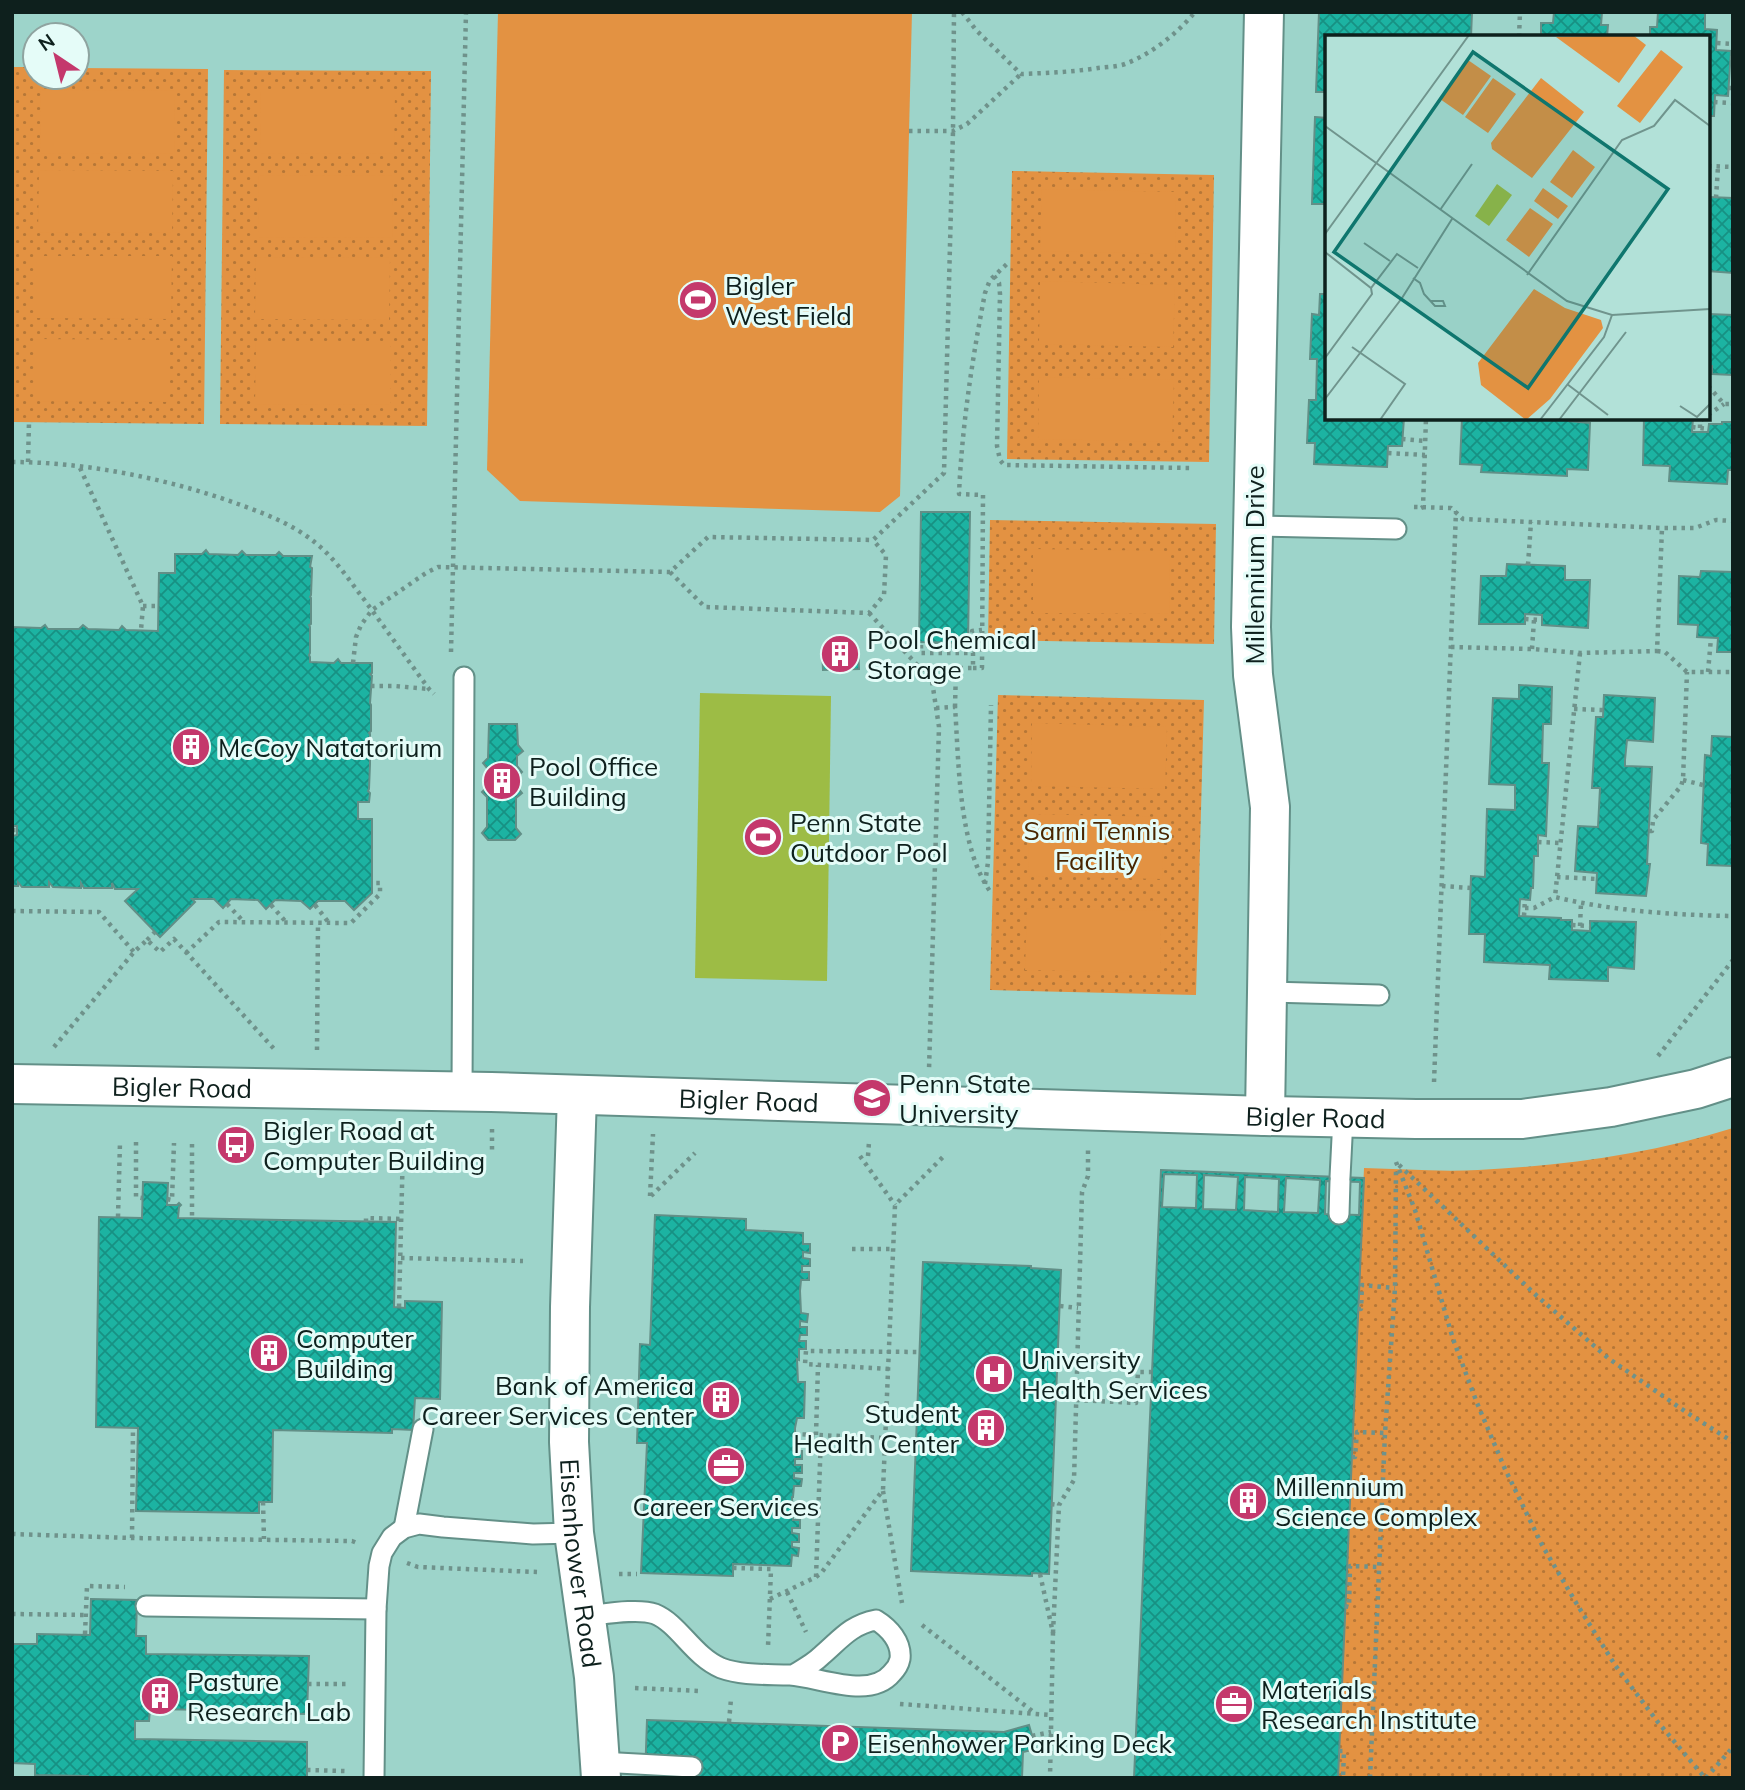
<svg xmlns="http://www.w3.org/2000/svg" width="1745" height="1790" font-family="Mulish,sans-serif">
  <defs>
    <pattern id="green-dots" width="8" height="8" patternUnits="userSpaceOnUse" patternTransform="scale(1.75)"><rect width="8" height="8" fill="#e39242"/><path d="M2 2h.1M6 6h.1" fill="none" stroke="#b67737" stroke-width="1.8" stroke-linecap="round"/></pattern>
    <pattern id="building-cross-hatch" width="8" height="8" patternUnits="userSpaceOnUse" patternTransform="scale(1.75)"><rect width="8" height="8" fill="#1cb3a2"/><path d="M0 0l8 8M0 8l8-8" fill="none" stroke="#179183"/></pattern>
  </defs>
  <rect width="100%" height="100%" fill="#b2e1d8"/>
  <path fill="#9dd4ca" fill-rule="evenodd" d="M12,12h1721v1766h-1721zM35,35h42v42h-42zM1327,37h381v381h-381z"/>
  <g fill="url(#green-dots)">
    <path d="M12,67h23v10h42v-9l131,1 -4,355 -192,-2z"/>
    <path d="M224,70l207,1 -4,355 -207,-2z"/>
    <path d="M1012,171l202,4 -5,287 -202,-3z"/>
    <path d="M990,520l226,4 -2,120 -226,-4z"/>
    <path d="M998,695l206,5 -8,295 -206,-5z"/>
    <path d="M1733,1128v650h-395l26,-610c38,1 76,4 114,2 85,-4 173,-16 255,-42z"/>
  </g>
  <g fill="#e39242">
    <path d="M498,12h414l-12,484 -20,16 -360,-11 -33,-31z"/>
    <path d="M41,90l134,1 -1,63 -134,-1z"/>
    <path d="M261,91h134l-1,63 -134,-1z"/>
    <path d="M39,170l134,1 -1,62 -134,-1z"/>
    <path d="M259,175l134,1 -1,62 -134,-1z"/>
    <path d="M1042,189l134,3 -1,62 -135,-3z"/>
    <path d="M37,256h135l-1,63 -134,-1z"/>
    <path d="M256,257l134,1 -1,62 -134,-1z"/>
    <path d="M1040,281l135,4 -2,62 -134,-3z"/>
    <path d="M35,339l134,1v62l-134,-1z"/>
    <path d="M256,342h134v63l-135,-1z"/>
    <path d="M1039,377l135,3 -2,62 -134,-3z"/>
    <path d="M1033,549l137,2 -1,63 -136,-1z"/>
    <path d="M1032,723l135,4 -2,62 -134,-3z"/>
    <path d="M1030,814l134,3 -2,62 -134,-3z"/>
    <path d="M1027,908l134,3 -1,62 -135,-3z"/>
  </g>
  <path fill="#9dbc45" d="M700,693l131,3 -4,285 -132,-3z"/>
  <g fill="url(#building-cross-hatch)" stroke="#628f87" stroke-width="2" fill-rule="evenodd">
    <path d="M1319,12h153l-1,25h-144v55h-11z"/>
    <path d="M1554,12h48l-1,13h7l-1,12h-66v-14h12z"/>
    <path d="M1658,12h47v17l12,1 -1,20 15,1 -3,45 -13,-1 -1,21h-6v-79h-58v-10h7z"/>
    <path d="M1315,117l12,1v86h-15z"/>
    <path d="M1708,197l25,1v75l-25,-2z"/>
    <path d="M1320,294h7v124h77l-2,28h-14l-1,21 -73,-3 1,-21h-8l2,-43h7l1,-41h-7l2,-45 7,1z"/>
    <path d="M1708,314l25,1v60l-21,-1v-8h-4z"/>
    <path d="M1462,418h107v3l21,2 -2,47 -21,-1v7l-86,-4 1,-7 -22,-1z"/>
    <path d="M1644,418h49l-1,14h16l1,-8h13v-2h11v48h-5l-1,14 -58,-3 1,-15 -27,-1z"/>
    <path d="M921,512h49l-2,131 -49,-1z"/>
    <path d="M206,550l3,4 29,1 4,-4 4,4h30l3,-3 4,4h29l-2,11 2,1 -1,27 -1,2 1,1v26l-2,1 1,2v26l-1,2 1,2v5l24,1 4,-4 3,4h31v10l-2,1 2,2 -2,27 1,2v26l-2,2 1,1v30l-1,25 -1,2 2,2 -1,9h-11v17h14v74l-18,17 -9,-9h-27l-8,8 -9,-8 -26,-1 -9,9 -8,-9 -27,-1 -8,9 -9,-9h-22l3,3 -35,35 -35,-36 13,-12h-23l-3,-6v5h-28l-3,-5v5l-28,-1 -4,-5v5h-27l-4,-5v4h-6v-50l5,-1v-9h-5v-199l29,1 4,-3 3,4h31l4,-4 5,4 31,1 3,-4 4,4 32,1 1,-58h16v-19h27z"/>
    <path d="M1507,564l58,2v14h25l-2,48 -46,-3v-10l-17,-1v10h-46l2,-48h25z"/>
    <path d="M1701,571l32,1v80h-16l1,-14 -21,-1 1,-12 -20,-1 1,-48 21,1z"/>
    <path d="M858,648l1,21 -36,1 -1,-21z"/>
    <path d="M1519,685l33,2 -1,37h-8l-1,39h7l-3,73 -8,-1v21h-4l-1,32h-2l-1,12 -10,-1 -1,17 42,2v2h11v10l18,1v-10l46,1 -2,47 -26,-2v14l-59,-2 1,-14 -66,-3 1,-28h-16l2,-58 14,1 2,-68 28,1v-25l-26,-1 4,-86 26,1z"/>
    <path d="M1604,695l51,3 -2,44 -26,-2 -2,20v6l27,1 -5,97h3l-4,32 -50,-3 1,-20 -22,-2 3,-45 20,1 2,-39h-8l4,-71h7z"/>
    <path d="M489,724h28l1,21 5,6 -6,5v10l5,6 -5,5v10l5,6 -6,5v30l5,6 -6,6h-27l-6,-7 5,-6v-30l-5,-5 6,-6v-17l-5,-6 5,-5z"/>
    <path d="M1712,736l21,1v129l-26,-1 1,-21 -7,-1 4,-88 6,1z"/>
    <path d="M1161,1170l203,8 -26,600h-204zM1164,1174l33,1 -1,33 -34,-1zM1204,1175l34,2 -2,33 -33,-1zM1245,1177l34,2 -1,33 -34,-2zM1286,1178l34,2 -2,33 -34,-1zM1326,1181l34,1 -1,33 -34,-1z"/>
    <path d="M143,1182l25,1 -1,22h10l2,-2 2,2 -2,2 -1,11 218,4 -2,85 11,1v-7l37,1 -2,97 -25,-1 -2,32 -21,-1v4l-119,-3 -1,72h-13v11l-123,-2 2,-83 -42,-1 3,-210 43,1z"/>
    <path d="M655,1215l91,4v11l57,3v11h7v9l-7,-1v6l7,1v7h-8v6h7v8h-8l-1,11 1,22 7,1 -1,8 -7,-1v6h7v8h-7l-1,6h7v8h-7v11l-2,-1 1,23h7l-1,36h-7l-2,10v23h7v8h-7v6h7v8h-8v5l8,1 -1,7h-7l-1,11h-1l1,23h7v8h-8v5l7,1v8h-7v5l7,1 -1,8 -6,-1 -1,11 -58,-2v12l-92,-3 6,-130h-10l3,-99 10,1z"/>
    <path d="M923,1262l108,4v2l30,2 -12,304 -17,-1v3l-121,-5z"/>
    <path d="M91,1599l46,1 -1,36h10v18l163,2 -2,58 -43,-1v-2l-114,-2 -1,12h-14v18l172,3v36h-219v-2l-53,-1v-11l-23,-1v-119h25v-10l53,1z"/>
    <path d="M647,1720l357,12 25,-7 7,24 -13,3 -1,26h-377z"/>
  </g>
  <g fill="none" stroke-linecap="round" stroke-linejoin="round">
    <g stroke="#639088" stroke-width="23">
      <g id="lane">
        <path d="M1253,526l143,3"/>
        <path d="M1268,992l111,3"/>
        <path d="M462,1092l2,-415"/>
        <path d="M1340,1177l3,-59"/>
        <path d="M1339,1214l1,-33"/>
        <path d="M404,1528l19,-99"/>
        <path d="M146,1606l230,3"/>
        <path d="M586,1616c19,-2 52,-8 69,-2 24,10 38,42 66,54 22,8 46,6 69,7 30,2 80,25 102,-2 4,-4 7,-9 8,-14 2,-17 -11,-31 -24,-39 -26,5 -36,20 -55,36 -8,8 -18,13 -28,19"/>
        <path d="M600,1762l92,5"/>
        <path d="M374,1778l2,-169 3,-43 3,-13 10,-16 12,-9 15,-4 24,3 90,7 41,-1"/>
      </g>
    </g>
    <g stroke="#639088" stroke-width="42">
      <g id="street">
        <path d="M1264,12l-13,615 2,48 17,132 -5,309"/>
        <path id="s1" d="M12,1084l479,8 774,24 151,3h106l89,-12 85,-18 37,-12"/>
        <path id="s2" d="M577,1095l-7,212 -1,135 5,91 20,144 7,101"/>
      </g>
    </g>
    <g stroke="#6f928b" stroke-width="4.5" stroke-dasharray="3.5 5" stroke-linecap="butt">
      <path d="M962,12l14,18 45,44c26,-1 51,-2 77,-6 8,-1 18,-1 27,-4 26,-10 52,-30 70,-52"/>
      <path d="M1519,36l22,1"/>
      <path d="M1519,37l1,-25"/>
      <path d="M1717,43l16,1"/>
      <path d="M1730,58h3"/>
      <path d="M1729,88h4"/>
      <path d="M1714,102l19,1"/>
      <path d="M909,131h44l14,-7 54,-50"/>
      <path d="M1708,166l25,1"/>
      <path d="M1716,198l2,-31"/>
      <path d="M994,276l5,7 1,11 -3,152 3,14 4,5 186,3"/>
      <path d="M1708,386l16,18h9"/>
      <path d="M1708,415l16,-11"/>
      <path d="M1692,427l16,2"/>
      <path d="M1700,428v-7l4,-3"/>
      <path d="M1402,439l23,2"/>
      <path d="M1388,453l37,2"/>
      <path d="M12,462c74,0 157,17 226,42 28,10 57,21 80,41 18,15 31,35 45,53 22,30 44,61 66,91l5,5"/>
      <path d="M28,462l1,-40"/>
      <path d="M80,468l63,138 -2,24"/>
      <path d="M1414,507l37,1 12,11 68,3 131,6h33l21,-8 17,1"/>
      <path d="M1421,508l2,-1 3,-89"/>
      <path d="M1528,565l3,-43"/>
      <path d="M670,572l35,35 164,6 15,-18 2,-40 -13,-15"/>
      <path d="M143,606h15"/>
      <path d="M869,613l63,68 7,46 -10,343"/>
      <path d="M1525,619l17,1"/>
      <path d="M1451,647l81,2 48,4 77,-2 5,-123"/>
      <path d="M1532,649l2,-29"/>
      <path d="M1657,651l8,1 22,20h46"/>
      <path d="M451,652l15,-640"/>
      <path d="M1580,653l-25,244c58,14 118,18 178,19"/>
      <path d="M353,663l3,-26 5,-12 11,-15 54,-37 12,-6 232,5 38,-35 165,3 71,-67 9,-342 1,-119"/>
      <path d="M973,668h9l1,-173 -24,-1c3,-68 13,-134 26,-201l5,-13 20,-19"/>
      <path d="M1708,672l3,-34"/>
      <path d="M371,686h24l34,3"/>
      <path d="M955,707l1,-39h17v-15h-52v-8l51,1v-15l10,-1"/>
      <path d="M936,708l19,-1c4,55 3,142 37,187"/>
      <path d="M1574,709l29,1"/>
      <path d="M1683,780l20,5"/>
      <path d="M12,830h5"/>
      <path d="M1649,831h3l1,-11 28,-34 2,-6 4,-108"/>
      <path d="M1538,842l23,1"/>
      <path d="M1557,877l40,2"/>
      <path d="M985,884l3,-22 3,-157"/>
      <path d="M1442,886l29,2"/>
      <path d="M227,904l16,17"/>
      <path d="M271,905l15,17"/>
      <path d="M315,905l14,18"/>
      <path d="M1525,908h9l21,-11"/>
      <path d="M12,911l87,1 35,40"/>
      <path d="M1524,916l1,-17"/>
      <path d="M1572,925l18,1"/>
      <path d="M1580,926l1,-23"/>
      <path d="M147,940l8,-8"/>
      <path d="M186,953l33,-31 132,1 29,-29v-11h-8"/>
      <path d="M54,1047l80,-95 13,-12 13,12 14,-13 102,112"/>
      <path d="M317,1050l1,-127"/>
      <path d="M1658,1056l75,-96"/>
      <path d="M1434,1082l22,-571"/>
      <path d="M492,1129v21"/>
      <path d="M136,1142v55l6,1"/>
      <path d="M192,1144v74"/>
      <path d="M860,1156l35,49"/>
      <path d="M868,1156l1,-14"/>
      <path d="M1396,1162l19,48 38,129 24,64 28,66 37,76 36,61 37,59 42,56 48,57"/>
      <path d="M1399,1165l138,131 71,62 78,54 47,30"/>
      <path d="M650,1196l3,-62"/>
      <path d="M651,1196l44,-43"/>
      <path d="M167,1199l5,1 2,-57"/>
      <path d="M118,1217l2,-75"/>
      <path d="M366,1222v-4l36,1"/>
      <path d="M852,1249h40"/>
      <path d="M401,1258l122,3"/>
      <path d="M1060,1306l18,2"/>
      <path d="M399,1307l4,-160"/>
      <path d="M1358,1309h3l1,-24 33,3"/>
      <path d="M889,1369l-84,-5 1,-13 114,1"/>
      <path d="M1076,1400l60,3 2,-31h13"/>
      <path d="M794,1434l91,4"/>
      <path d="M816,1435l2,-70"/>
      <path d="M1352,1457h3l2,-25 28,1"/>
      <path d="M883,1491l19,112"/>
      <path d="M263,1502l1,37"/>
      <path d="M1051,1504l8,1"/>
      <path d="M12,1534l120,4 220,3 5,2"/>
      <path d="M132,1538l1,-110"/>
      <path d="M407,1563l11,4 119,5"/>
      <path d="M733,1568l38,1 -3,78"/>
      <path d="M619,1574h18"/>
      <path d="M1040,1574l13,59 -3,145"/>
      <path d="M816,1577l6,-5 61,-82 12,-285 49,-49"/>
      <path d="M787,1592l19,40"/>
      <path d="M770,1599l46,-22 5,-142"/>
      <path d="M1345,1606l4,1 1,-41 30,1"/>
      <path d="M12,1614l74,1"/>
      <path d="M922,1625l114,89"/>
      <path d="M1053,1633l6,-128 15,-25 8,-288 6,-16v-29"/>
      <path d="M85,1634l2,-48 38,1"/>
      <path d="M308,1684h38"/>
      <path d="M635,1688l65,3"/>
      <path d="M900,1704l151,11"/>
      <path d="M729,1722l2,-23"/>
      <path d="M1032,1736l19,-4"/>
      <path d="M1339,1751h5l-1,27"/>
      <path d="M307,1770l38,1"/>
      <path d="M82,1776v2"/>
      <path d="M1370,1778l15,-345 10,-145 1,-121"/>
      <path d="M1706,1778l27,-31"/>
    </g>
    <use href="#lane" stroke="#fff" stroke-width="19"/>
    <use href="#street" stroke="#fff" stroke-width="38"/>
  </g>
  <defs>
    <g id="stadium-disc" transform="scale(2.0125)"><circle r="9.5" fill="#c4386c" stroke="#e5fcf8"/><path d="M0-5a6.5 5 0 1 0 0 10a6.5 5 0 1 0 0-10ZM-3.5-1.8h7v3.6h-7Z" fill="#fff"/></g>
    <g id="building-disc" transform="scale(2.0125)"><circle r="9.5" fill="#c4386c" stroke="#e5fcf8"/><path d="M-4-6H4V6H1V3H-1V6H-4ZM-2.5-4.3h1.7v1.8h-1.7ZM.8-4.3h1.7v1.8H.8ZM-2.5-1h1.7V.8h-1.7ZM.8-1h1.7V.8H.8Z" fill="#fff"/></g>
    <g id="university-disc" transform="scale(2.0125)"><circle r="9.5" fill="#c4386c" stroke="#e5fcf8"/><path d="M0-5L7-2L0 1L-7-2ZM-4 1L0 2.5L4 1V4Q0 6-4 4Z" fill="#fff"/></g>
    <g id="bus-disc" transform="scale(2.0125)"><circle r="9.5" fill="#c4386c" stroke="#e5fcf8"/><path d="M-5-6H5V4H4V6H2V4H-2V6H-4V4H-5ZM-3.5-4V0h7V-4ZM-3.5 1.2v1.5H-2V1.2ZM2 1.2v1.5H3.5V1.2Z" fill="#fff"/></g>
    <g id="hospital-disc" transform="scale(2.0125)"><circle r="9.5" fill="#c4386c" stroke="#e5fcf8"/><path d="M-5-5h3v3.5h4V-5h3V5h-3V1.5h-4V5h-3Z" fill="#fff"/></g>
    <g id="office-disc" transform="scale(2.0125)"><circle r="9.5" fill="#c4386c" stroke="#e5fcf8"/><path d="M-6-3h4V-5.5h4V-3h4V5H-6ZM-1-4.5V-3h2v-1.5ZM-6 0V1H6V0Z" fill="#fff"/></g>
    <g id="parking-disc" transform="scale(2.0125)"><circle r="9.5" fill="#c4386c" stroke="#e5fcf8"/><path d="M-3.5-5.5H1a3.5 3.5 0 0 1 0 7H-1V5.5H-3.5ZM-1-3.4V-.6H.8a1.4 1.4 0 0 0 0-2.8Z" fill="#fff"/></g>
  </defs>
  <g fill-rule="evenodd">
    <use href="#stadium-disc" x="698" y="300"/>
    <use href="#building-disc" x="840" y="654"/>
    <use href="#building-disc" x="191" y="747"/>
    <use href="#building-disc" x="502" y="781"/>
    <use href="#stadium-disc" x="763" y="837"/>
    <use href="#university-disc" x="872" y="1098"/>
    <use href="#bus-disc" x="236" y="1145"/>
    <use href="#building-disc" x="269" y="1353"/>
    <use href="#hospital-disc" x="994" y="1374"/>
    <use href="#building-disc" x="721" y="1400"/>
    <use href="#building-disc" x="986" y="1428"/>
    <use href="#office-disc" x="726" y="1466"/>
    <use href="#building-disc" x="1248" y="1501"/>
    <use href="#building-disc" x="160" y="1696"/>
    <use href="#office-disc" x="1234" y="1704"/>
    <use href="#parking-disc" x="840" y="1743"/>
  </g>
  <g text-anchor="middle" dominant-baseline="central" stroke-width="6" stroke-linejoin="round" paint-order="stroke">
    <g font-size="26" fill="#0e201d" stroke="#e5fcf8" text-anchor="start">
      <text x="725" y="285">Bigler<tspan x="725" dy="30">West Field</tspan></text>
      <text x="867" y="639">Pool Chemical<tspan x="867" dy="30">Storage</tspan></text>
      <text x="218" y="747">McCoy Natatorium</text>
      <text x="529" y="766">Pool Office<tspan x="529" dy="30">Building</tspan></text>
      <text x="790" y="822">Penn State<tspan x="790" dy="30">Outdoor Pool</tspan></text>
      <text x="899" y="1083">Penn State<tspan x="899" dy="30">University</tspan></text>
      <text x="263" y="1130">Bigler Road at<tspan x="263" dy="30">Computer Building</tspan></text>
      <text x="296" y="1338">Computer<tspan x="296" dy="30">Building</tspan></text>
      <text x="1021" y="1359">University<tspan x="1021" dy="30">Health Services</tspan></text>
      <text x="694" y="1385" text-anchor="end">Bank of America<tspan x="694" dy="30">Career Services Center</tspan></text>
      <text x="959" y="1413" text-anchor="end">Student<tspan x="959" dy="30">Health Center</tspan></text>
      <text x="1275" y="1486">Millennium<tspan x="1275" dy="30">Science Complex</tspan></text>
      <text x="726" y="1506" text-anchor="middle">Career Services</text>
      <text x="187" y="1681">Pasture<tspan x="187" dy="30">Research Lab</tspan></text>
      <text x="1261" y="1689">Materials<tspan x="1261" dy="30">Research Institute</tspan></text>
      <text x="867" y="1743">Eisenhower Parking Deck</text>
    </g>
    <g font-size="26" fill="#0e201d" stroke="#e5fcf8">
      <text transform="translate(1254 565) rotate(-90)">Millennium Drive</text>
      <text stroke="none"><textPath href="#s1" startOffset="170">Bigler Road</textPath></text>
      <text stroke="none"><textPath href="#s1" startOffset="737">Bigler Road</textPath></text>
      <text stroke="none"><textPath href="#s1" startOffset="1304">Bigler Road</textPath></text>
      <text stroke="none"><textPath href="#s2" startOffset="469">Eisenhower Road</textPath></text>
    </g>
    <g font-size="26" fill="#492600" stroke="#e5fcf8">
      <text x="1097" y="830">Sarni Tennis<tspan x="1097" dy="30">Facility</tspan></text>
    </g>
  </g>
  <g transform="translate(1325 35)">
    <rect width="385" height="385" fill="#b2e1d8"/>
    <path d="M336,15l22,17 -43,56 -23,-17zM143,25l23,16 -28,39 -23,-16zM168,43l23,16 -28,39 -23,-16zM248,115l22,17 -23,31 -22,-16zM218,153l25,18 -10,13 -24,-18zM205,173l23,16 -24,33 -23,-17zM209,254l31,19 36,12 2,8 -53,71 -24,21 -45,-35 -3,-22z" fill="#e39242"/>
    <path d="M308,0l13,10 -27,38 -63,-46zM216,43l43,34 -52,66 -40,-29 -1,-6z" fill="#e39242"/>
    <path d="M172,149l15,11 -23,31 -14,-10z" fill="#9dbc45"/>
    <path fill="none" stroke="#70948d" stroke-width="2" d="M0,91l242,175 45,14 98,-6M115,175l32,-46M0,199l144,-199M39,208l26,18M0,217l46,36 26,-34 21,14M202,240l95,-135 32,-14 21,-26 35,26M88,243l7,5 4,11 11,12h10l-2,-5h-12M27,312l53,37 -25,36M0,323l47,-64 -1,-6M242,349l41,31M0,364l77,-101 50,-79M355,371l17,11 13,-13M215,385l64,-83 8,-22M234,385l67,-88"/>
    <path fill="#0f766e" fill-opacity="0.15" stroke="#0f766e" stroke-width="3.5" d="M148,17l195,137 -140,199 -194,-136z"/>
    <rect width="385" height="385" fill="none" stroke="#0e201d" stroke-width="3.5"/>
  </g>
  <rect width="1745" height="1790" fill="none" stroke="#0e201d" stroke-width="28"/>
  <g transform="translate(56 56) rotate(325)"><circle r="33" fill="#e5fcf8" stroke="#8fa4a0" stroke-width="2"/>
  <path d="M0-5L12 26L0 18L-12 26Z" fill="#c4386c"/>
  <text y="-10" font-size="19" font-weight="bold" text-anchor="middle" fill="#0e201d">N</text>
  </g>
</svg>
